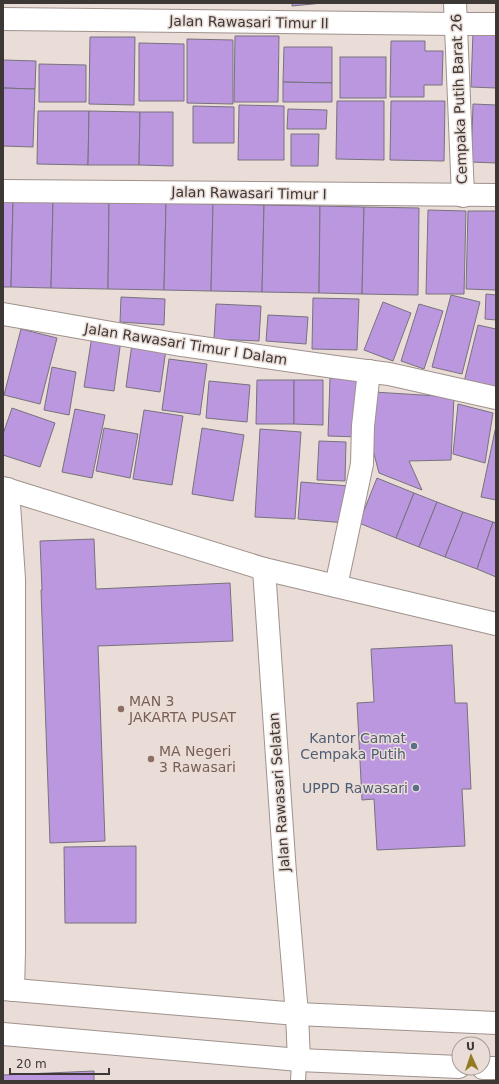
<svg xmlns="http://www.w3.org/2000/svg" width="499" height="1084" font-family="'DejaVu Sans',sans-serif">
  <rect width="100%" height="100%" fill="#eaddd7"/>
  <g fill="#bb97e0" stroke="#77727c">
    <path d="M292,3h31l-31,3z"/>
    <path d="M473,32l23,1v55l-25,-1z"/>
    <path d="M235,36h44l-1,66h-44z"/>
    <path d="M90,37h45l-1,68 -45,-1z"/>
    <path d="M187,39l46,1v64l-46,-1z"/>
    <path d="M391,41h34v10h18l-1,34h-18v12h-34z"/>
    <path d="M139,43l45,1v57h-45z"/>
    <path d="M284,47h48v36l-49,-1z"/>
    <rect x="340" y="57" width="46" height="41"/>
    <path d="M3,60l33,1 -1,28 -32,-1z"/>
    <path d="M39,64l47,1v37h-47z"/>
    <path d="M283,82l49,1v19h-49z"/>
    <path d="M3,88l32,1 -2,58 -30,-1z"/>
    <path d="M337,101h47v59l-48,-1z"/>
    <path d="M391,101h54l-1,60 -54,-1z"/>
    <path d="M473,104l23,1v58l-25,-1z"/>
    <path d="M239,105l45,1v54h-46z"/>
    <path d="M193,106l41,1v36h-41z"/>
    <path d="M288,109l39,1 -1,19h-39z"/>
    <path d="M38,111h51l-1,54 -51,-1z"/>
    <path d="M89,111l51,1 -1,53h-51z"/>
    <path d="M140,112h33v54l-34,-1z"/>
    <path d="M291,134h28l-1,32h-27z"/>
    <path d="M3,200h10l-2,87h-8z"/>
    <path d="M13,200l40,1 -2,87 -40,-1z"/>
    <path d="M53,201l56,2 -1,86 -57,-1z"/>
    <path d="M109,203h57l-2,87 -56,-1z"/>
    <path d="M166,203l47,1 -2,87 -47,-1z"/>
    <path d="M213,204l51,1 -2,87 -51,-1z"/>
    <path d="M264,205l56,1 -1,87 -57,-1z"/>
    <path d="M320,206l44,1 -2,87 -43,-1z"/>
    <path d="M364,207l55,1 -1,87 -56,-1z"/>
    <path d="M428,210l38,1 -2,83h-38z"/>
    <path d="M468,211h28v79l-30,-1z"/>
    <path d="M486,294l10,1v25l-11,-1z"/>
    <path d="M451,295l29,7 -18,72 -30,-7z"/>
    <path d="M121,297l44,2 -1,26 -44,-3z"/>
    <path d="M313,298l46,1 -2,51 -45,-1z"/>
    <path d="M383,302l28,11 -18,48 -29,-11z"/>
    <path d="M216,304l45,2 -2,35 -45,-2z"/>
    <path d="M419,304l24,7 -19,58 -23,-8z"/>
    <path d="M268,315l40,2 -2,27 -40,-3z"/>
    <path d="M478,325l18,4v61l-32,-8z"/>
    <path d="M21,329l36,9 -17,66 -36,-9z"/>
    <path d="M92,336l29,4 -7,51 -30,-4z"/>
    <path d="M132,344l34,5 -6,43 -34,-5z"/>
    <path d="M169,359l38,5 -7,51 -38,-5z"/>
    <path d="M52,367l24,5 -7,43 -25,-5z"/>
    <path d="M330,378l30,2 -1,57 -31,-1z"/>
    <path d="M257,380h37v44h-38z"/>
    <path d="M294,380h29v45l-29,-1z"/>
    <path d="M209,381l41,4 -3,37 -41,-4z"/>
    <path d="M374,392l80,5 -3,63 -42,1 13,29 -43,-17 -11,-42z"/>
    <path d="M458,404l35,9 -8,50 -32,-9z"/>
    <path d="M12,408l43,15 -15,44 -37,-12v-21z"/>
    <path d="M75,409l30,6 -13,63 -30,-6z"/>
    <path d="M144,410l39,6 -11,69 -39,-6z"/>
    <path d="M496,426v74l-15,-3z"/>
    <path d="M104,428l34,6 -8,44 -34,-7z"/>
    <path d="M202,428l42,7 -11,66 -41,-7z"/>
    <path d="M260,429l41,3 -6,87 -40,-2z"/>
    <path d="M319,441l27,1 -1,39 -28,-1z"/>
    <path d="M377,478l37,15 -18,45 -37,-15z"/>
    <path d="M301,482l48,4 -3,37 -48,-4z"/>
    <path d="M414,493l23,9 -18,45 -23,-9z"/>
    <path d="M437,502l26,10 -18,45 -26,-10z"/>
    <path d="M463,512l30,10 -16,47 -32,-12z"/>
    <path d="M493,522l3,1v54l-19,-8z"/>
    <path d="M94,539l2,50 134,-6 3,58 -135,5 7,195 -55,2 -9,-253h1l-2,-49z"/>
    <path d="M452,645l3,58h12l4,86h-9l3,57 -88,4 -3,-51 -12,1 -5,-97 17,-1 -3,-53z"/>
    <path d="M136,846v77h-71l-1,-76z"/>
    <path d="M94,1071v10h-91v-6z"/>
  </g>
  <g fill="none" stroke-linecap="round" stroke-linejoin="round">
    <g stroke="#9f928d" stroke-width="16">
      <path id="lane" d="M298,1081l1,-21"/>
    </g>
    <g stroke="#9f928d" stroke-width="24">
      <g id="street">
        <path d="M455,3l8,193"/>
        <path d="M3,19l453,5h40"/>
        <path d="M3,191l493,4"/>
        <path d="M3,314l172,30 160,23 54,7 107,24"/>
        <path d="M3,488l261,81 232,55"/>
        <path d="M8,489l6,90v373l-1,38"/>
        <path d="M264,569l21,304 12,141 2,46"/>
        <path d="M336,586l26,-122 1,-38 6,-55"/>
        <path d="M3,989l294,25 199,9"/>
        <path d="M3,1034l296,26 160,7"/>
        <path d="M483,1068h13"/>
      </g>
    </g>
    <use href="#lane" stroke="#fff" stroke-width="14"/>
    <use href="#street" stroke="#fff" stroke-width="22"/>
  </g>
  <g fill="#8d6e63" stroke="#eaddd7" stroke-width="1.5">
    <circle cx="121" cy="709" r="4"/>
    <circle cx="151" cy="759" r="4"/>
  </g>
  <g fill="#5c6f8a" stroke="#eaddd7" stroke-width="1.5">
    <circle cx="414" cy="746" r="4"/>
    <circle cx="416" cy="788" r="4"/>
  </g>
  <g text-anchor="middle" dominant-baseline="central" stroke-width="3" stroke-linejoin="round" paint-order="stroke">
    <g font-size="14" fill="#3d3836" stroke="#eaddd7">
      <text transform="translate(249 22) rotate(1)">Jalan Rawasari Timur II</text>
      <text transform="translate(459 99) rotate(-92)">Cempaka Putih Barat 26</text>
      <text transform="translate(249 193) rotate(1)">Jalan Rawasari Timur I</text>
      <text transform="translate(186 344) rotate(9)">Jalan Rawasari Timur I Dalam</text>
      <text transform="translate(279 792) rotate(-94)">Jalan Rawasari Selatan</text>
    </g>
    <g font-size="14" fill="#785e54" stroke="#eaddd7" text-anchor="start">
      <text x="129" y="701">MAN 3<tspan x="129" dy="16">JAKARTA PUSAT</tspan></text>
      <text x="159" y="751">MA Negeri<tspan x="159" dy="16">3 Rawasari</tspan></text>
    </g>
    <g font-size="14" fill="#4e5e75" stroke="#eaddd7" text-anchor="end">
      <text x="406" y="738">Kantor Camat<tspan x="406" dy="16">Cempaka Putih</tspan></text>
      <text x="408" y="788">UPPD Rawasari</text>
    </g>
  </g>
  <rect width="499" height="1084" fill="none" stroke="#3d3836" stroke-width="8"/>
  <g transform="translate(471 1056) rotate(357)"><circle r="19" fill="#eaddd7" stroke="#a59b97"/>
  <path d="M0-3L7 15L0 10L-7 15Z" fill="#947a21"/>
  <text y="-6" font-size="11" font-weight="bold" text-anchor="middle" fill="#3d3836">U</text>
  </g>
  <path d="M10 1068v6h99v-6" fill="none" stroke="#3d3836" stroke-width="2"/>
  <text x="16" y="1068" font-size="12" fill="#3d3836" stroke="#eaddd7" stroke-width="3" paint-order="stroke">20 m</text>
</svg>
